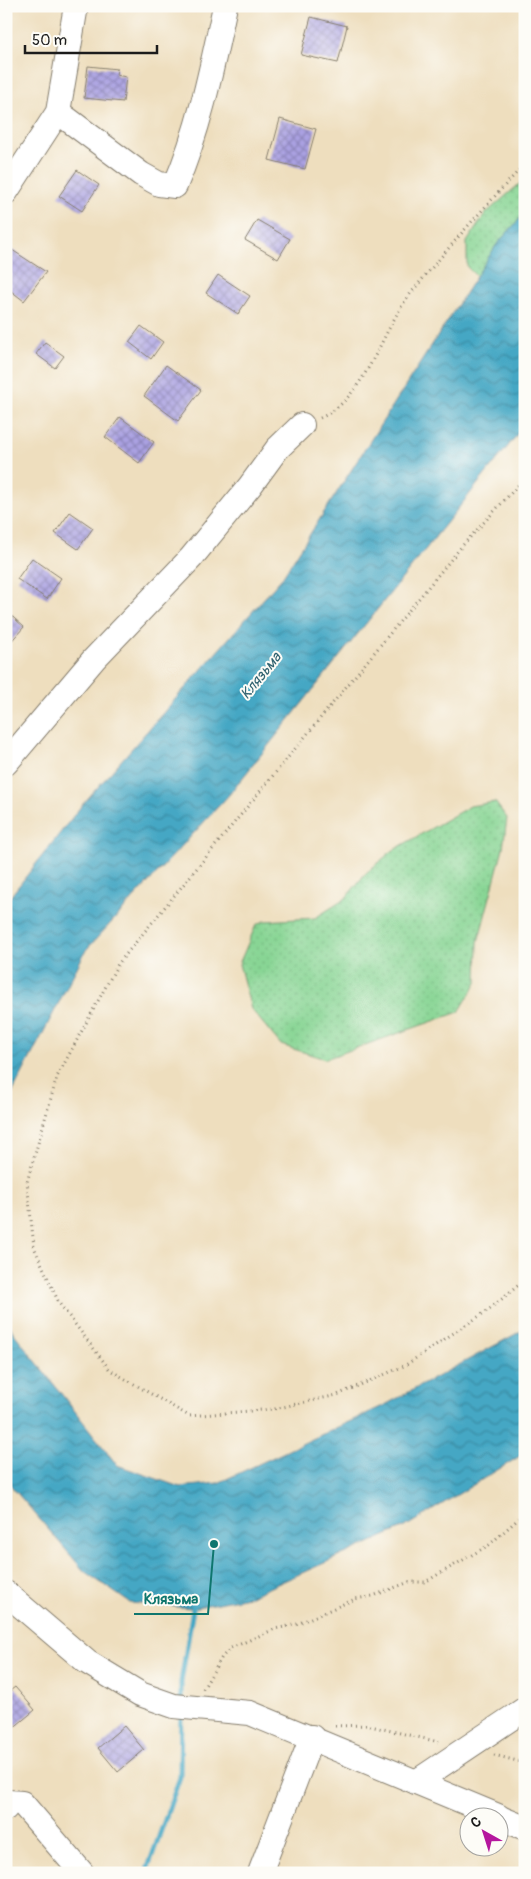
<svg xmlns="http://www.w3.org/2000/svg" width="531" height="1879" font-family="Pangolin,sans-serif">
  <defs>
    <pattern id="grass-dots" width="8" height="8" patternUnits="userSpaceOnUse" patternTransform="scale(1.25)"><rect width="8" height="8" fill="#88d594"/><path d="M2 2h.1M6 6h.1" fill="none" stroke="#75b67f" stroke-width="1.8" stroke-linecap="round"/></pattern>
    <pattern id="water-waves" width="16" height="10" patternUnits="userSpaceOnUse" patternTransform="scale(1.25)"><rect width="16" height="10" fill="#45a7c4"/><path d="M0 5q4-4 8 0t8 0" fill="none" stroke="#39879e"/></pattern>
    <pattern id="building-cross-hatch" width="8" height="8" patternUnits="userSpaceOnUse" patternTransform="scale(1.25)"><rect width="8" height="8" fill="#aaa1e2"/><path d="M0 0l8 8M0 8l8-8" fill="none" stroke="#8a82b6"/></pattern>
  </defs>
  <rect width="100%" height="100%" fill="#fdfcf7"/>
  <filter id="ink" filterUnits="userSpaceOnUse"><feTurbulence type="fractalNoise" baseFrequency=".02" numOctaves="2"/><feDisplacementMap in="SourceGraphic" scale="10" xChannelSelector="R" yChannelSelector="G"/><feConvolveMatrix kernelMatrix="1 2 1 2 8 2 1 2 1" color-interpolation-filters="sRGB"/></filter>
  <filter id="wash" filterUnits="userSpaceOnUse"><feTurbulence type="fractalNoise" baseFrequency=".0096" numOctaves="4" result="noise"/><feDisplacementMap in="SourceGraphic" scale="20" xChannelSelector="R" yChannelSelector="G"/><feGaussianBlur stdDeviation="1.12" result="paint"/><feColorMatrix in="noise" values="0 0 0 0 0 0 0 0 0 0 0 0 0 0 0 0 0 1.4 0 .05"/><feComposite in="paint" operator="in"/></filter>
  <g filter="url(#wash)">
    <rect width="100%" height="100%" fill="#eedebe"/>
    <g fill="url(#grass-dots)" stroke="#527858">
      <path d="M525,179v34l-28,31 -20,33 -10,-10v-25l18,-28z"/>
      <path d="M495,802l12,16 -4,30 -25,94 -1,40 -18,30 -134,47 -44,-14 -30,-36 -12,-45 17,-39 8,-4 51,-3 30,-19 20,-25 27,-23 78,-45z"/>
    </g>
    <g fill="url(#water-waves)" stroke="#306270">
      <path d="M525,213v212l-297,371 -142,154 -80,155v-203l76,-97 199,-226 216,-335z"/>
      <path d="M6,1317l7,15 104,133 63,22 38,-4 167,-78 140,-76v124l-120,74 -157,70 -56,11 -62,-5 -46,-32 -78,-91z"/>
    </g>
    <g fill="none" stroke-linecap="round" stroke-linejoin="round">
      <g stroke="#45a7c4" stroke-width="5">
        <path d="M181,1701v-19l13,-79"/>
        <path d="M146,1873l34,-96 1,-65"/>
      </g>
    </g>
    <g id="blocks">
      <g fill="url(#building-cross-hatch)">
        <path d="M311,17l36,9 -9,37 -37,-8z"/>
        <path d="M88,66l29,3 -1,6 10,2 -3,25 -39,-4z"/>
        <path d="M280,119l36,10 -11,40 -36,-9z"/>
        <path d="M77,170l22,15 -17,26 -23,-15z"/>
        <path d="M257,220l33,19 -12,20 -33,-19z"/>
        <path d="M6,246l40,26 -22,29 -18,-14z"/>
        <path d="M218,275l32,21 -12,18 -32,-21z"/>
        <path d="M141,326l22,16 -12,17 -22,-17z"/>
        <path d="M45,342l19,14 -9,12 -19,-14z"/>
        <path d="M166,365l35,25 -23,31 -34,-25z"/>
        <path d="M120,417l34,25 -15,21 -34,-26z"/>
        <path d="M70,512l23,16 -15,21 -23,-16z"/>
        <path d="M32,558l29,20 -14,21 -30,-20z"/>
        <path d="M6,611l18,16 -18,20z"/>
        <path d="M15,1687l20,23 -29,24v-40z"/>
        <path d="M124,1726l20,24 -26,22 -20,-24z"/>
      </g>
    </g>
  </g>
  <g filter="url(#ink)">
    <use href="#blocks" fill-opacity="0" stroke="#857d6d" stroke-width="1"/>
    <g fill="none" stroke-linecap="round" stroke-linejoin="round">
      <g stroke="#857d6d" stroke-width="26">
        <g id="minor">
          <path d="M58,112l83,62 18,10 16,2c25,-58 37,-119 50,-180"/>
          <path d="M6,192l52,-80 18,-106"/>
          <path d="M6,763l88,-104 97,-101 59,-72 27,-37 25,-24"/>
          <path d="M6,1593l81,69 53,32 34,12 76,7 248,103"/>
          <path d="M416,1782l109,-73"/>
          <path d="M6,1808l2,-6 14,1 60,70"/>
          <path d="M498,1817l27,11"/>
          <path d="M260,1873l52,-136"/>
        </g>
      </g>
      <g stroke="#857d6d" stroke-width="3" stroke-dasharray="1 4" stroke-linecap="butt">
        <path d="M320,418c46,-20 61,-87 91,-125 36,-44 74,-87 114,-129"/>
        <path d="M525,478l-63,68 -344,418 -61,113 -30,105 7,65 25,56 51,67 79,46 85,-7 63,-14 67,-29 83,-55 38,-31"/>
        <path d="M203,1689l19,-32 9,-9 44,-19 22,-5 58,-25 18,-3 36,-14h16l64,-37 36,-32"/>
        <path d="M335,1726l31,-1 73,17"/>
        <path d="M494,1755l31,8"/>
      </g>
      <use href="#minor" stroke="#fff" stroke-width="24"/>
    </g>
  </g>
  <g text-anchor="middle" dominant-baseline="central" stroke-width="4" stroke-linejoin="round" paint-order="stroke">
    <g font-size="15" font-style="italic" fill="#306270" stroke="#fdfcf7">
      <text transform="translate(261 676) rotate(-51)">Клязьма</text>
    </g>
  </g>
  <path fill="none" stroke="#0f766e" stroke-width="2" d="M214 1544L208 1614H134"/>
  <circle fill="#0f766e" stroke="#fdfcf7" stroke-width="2" cx="214" cy="1544" r="5"/>
  <g font-size="15" text-anchor="middle" font-weight="bold" fill="#0f766e" stroke="#fdfcf7" stroke-width="4" stroke-linejoin="round" paint-order="stroke">
    <text x="171" y="1604">Клязьма</text>
  </g>
  <rect width="531" height="1879" fill="none" stroke="#fdfcf7" stroke-width="25"/>
  <g transform="translate(484 1832) rotate(321)"><circle r="24" fill="#fdfcf7" stroke="#a3a29f"/>
  <path d="M0-4L9 19L0 12L-9 19Z" fill="#b5179e"/>
  <text y="-8" font-size="14" font-weight="bold" text-anchor="middle" fill="#1c1c1c">С</text>
  </g>
  <path d="M25 45v8h132v-8" fill="none" stroke="#1c1c1c" stroke-width="2.5"/>
  <text x="32" y="45" font-size="15" fill="#1c1c1c" stroke="#fdfcf7" stroke-width="4" paint-order="stroke">50 m</text>
</svg>
